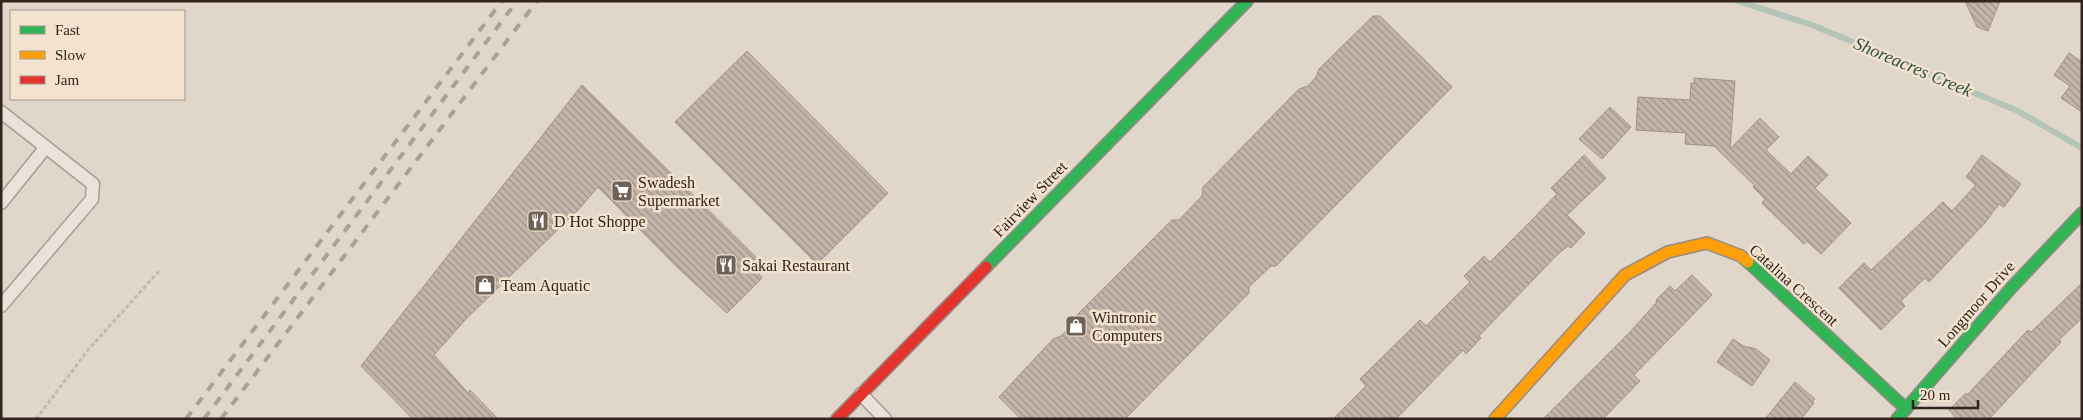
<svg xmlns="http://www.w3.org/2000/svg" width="2083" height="420" font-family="'Times New Roman',serif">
  <defs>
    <pattern id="building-back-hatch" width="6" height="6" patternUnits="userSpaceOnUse" patternTransform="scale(1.25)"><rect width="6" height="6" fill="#c4b4aa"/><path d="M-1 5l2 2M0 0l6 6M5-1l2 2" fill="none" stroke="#a0928a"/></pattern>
  </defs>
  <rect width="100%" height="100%" fill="#e0d6c9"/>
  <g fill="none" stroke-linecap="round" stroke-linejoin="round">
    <path stroke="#b5c4b8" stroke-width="6" d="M1738,1l74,24 206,86 64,37"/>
  </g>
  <g fill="url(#building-back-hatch)" stroke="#a09289">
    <path d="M1965,1h35l-12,30 -11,-4z"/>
    <path d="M1373,16h7l72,71 -176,179h-5l-22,21v6l-124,126h-104l-22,-22 54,-58 8,-3 9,-9 3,-8 99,-99h7l23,-24 1,-9 96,-98 9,-3 8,-9 3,-8z"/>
    <path d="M747,51l141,142 -71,71 -142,-142z"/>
    <path d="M2069,53l13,9v50l-21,-14 9,-12 -16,-11z"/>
    <path d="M1694,78l41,3 -5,68 30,-31 19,19 -13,13 25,24 17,-18 20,19 -13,13 36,35 -30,31 -14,-13 -3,3 -42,-41 3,-4 -12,-12 2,-1 -41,-40 -29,-2 1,-11 -50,-3 2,-33 52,3 1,-17 3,1z"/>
    <path d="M582,85l184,182 -7,7 3,4 -35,35 -49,-45 -80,-81 -20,23 -112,109 -32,36 34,38 2,-3 28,29h-85l-52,-53z"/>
    <path d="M1610,107l21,20 -29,32 -23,-20z"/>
    <path d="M1584,155l22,23 -39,37 18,18 -14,15 -3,-2 -10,8 -79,82 2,2 -15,16 -3,-4 -67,69h-63l33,-33 -6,-7 60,-59 6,6 44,-44 -6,-6 20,-20 6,6 38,-38 29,-30 -6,-6z"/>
    <path d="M1982,155l39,29 -17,23 -5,-3 -15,20 -55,58 -4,-4 -24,23 4,5 -24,24 -42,-42 25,-25 7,7 72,-68 9,9 24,-26 -10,-8z"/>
    <path d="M1692,275l20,20 -78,80 6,6 -37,38h-60l86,-86 28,-31 -1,-2 14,-14 5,5z"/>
    <path d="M2082,283v35l-23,22 2,2 -72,77h-32l-8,-9 17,-17 1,2 61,-65 3,2z"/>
    <path d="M1733,339l10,7 13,3 14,11 -18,26 -35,-24z"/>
    <path d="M1795,382l20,17 -3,3 2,1 -13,16h-36z"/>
  </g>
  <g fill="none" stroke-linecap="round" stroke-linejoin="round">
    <g stroke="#a59c93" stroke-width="15">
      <g id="lane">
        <path d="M1,112l92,72 -1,15 -91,107"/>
        <path d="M1,203l45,-56"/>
        <path d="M861,394l24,25"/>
      </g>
    </g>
    <g stroke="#948b83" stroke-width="14">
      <g id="fast">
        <path d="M1748,262l158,147"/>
        <path d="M986,267l261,-266"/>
        <path d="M1897,419l115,-132 70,-74"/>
      </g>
    </g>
    <g stroke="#948b83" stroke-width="14">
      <path id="slow" d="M1495,419l130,-144 43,-23 39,-9 34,13 7,6"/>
    </g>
    <g stroke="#948b83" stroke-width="14">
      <path id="jam" d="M837,419l149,-152"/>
    </g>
    <path stroke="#c1b9b2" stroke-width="3" stroke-dasharray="4 2.5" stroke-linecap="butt" d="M36,419l52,-69 72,-80"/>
    <use href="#lane" stroke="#e8e2db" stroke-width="12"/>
    <use href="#fast" stroke="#30b455" stroke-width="11"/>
    <use href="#slow" stroke="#ff9f0a" stroke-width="11"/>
    <use href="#jam" stroke="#e5322d" stroke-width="11"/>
    <g stroke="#a8a19b" stroke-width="4" stroke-dasharray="9 9" stroke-linecap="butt">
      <path d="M186,419l316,-418"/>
      <path d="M204,419l313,-418"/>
      <path d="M221,419l316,-418"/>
    </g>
  </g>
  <defs>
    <g id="supermarket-square" transform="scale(1.125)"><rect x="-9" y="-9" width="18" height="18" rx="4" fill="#6f6259" stroke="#f2e2ce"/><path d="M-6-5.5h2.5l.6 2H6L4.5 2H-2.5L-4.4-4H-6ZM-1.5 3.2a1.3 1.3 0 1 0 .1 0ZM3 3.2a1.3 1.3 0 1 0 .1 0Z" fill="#fff"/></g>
    <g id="restaurant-square" transform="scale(1.125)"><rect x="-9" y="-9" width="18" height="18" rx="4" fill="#6f6259" stroke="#f2e2ce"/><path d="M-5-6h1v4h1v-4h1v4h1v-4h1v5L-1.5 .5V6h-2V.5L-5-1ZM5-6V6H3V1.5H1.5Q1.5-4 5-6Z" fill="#fff"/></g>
    <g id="shop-square" transform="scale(1.125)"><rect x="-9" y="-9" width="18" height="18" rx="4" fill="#6f6259" stroke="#f2e2ce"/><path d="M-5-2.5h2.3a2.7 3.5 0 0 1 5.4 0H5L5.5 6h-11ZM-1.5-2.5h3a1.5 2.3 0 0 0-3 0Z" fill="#fff"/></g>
  </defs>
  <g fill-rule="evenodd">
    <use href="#supermarket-square" x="622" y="191"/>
    <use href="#restaurant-square" x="538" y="221"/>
    <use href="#restaurant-square" x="726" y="265"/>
    <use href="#shop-square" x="485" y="285"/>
    <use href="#shop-square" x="1076" y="326"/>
  </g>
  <g text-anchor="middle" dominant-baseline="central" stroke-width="5" stroke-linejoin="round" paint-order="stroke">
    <g font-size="16" fill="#32241c" stroke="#f2e2ce" text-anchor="start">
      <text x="638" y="182">Swadesh<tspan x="638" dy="18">Supermarket</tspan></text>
      <text x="554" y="221">D Hot Shoppe</text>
      <text x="742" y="265">Sakai Restaurant</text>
      <text x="501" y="285">Team Aquatic</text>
      <text x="1092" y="317">Wintronic<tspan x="1092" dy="18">Computers</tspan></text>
    </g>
    <g font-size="16" fill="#32241c" stroke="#f2e2ce">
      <text transform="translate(1030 199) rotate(-46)">Fairview Street</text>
      <text transform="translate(1794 285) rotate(42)">Catalina Crescent</text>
      <text transform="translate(1976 304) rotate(-49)">Longmoor Drive</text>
    </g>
    <g font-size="18" font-style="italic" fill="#2d5149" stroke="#f2e2ce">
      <text transform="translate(1913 67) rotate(23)">Shoreacres Creek</text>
    </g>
  </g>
  <rect width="2083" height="420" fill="none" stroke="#32241c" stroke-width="5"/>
  <rect x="10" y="10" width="175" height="90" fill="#f2e2ce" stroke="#a59687"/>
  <rect x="20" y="26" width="25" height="8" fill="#30b455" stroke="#a59687"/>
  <text x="55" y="35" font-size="15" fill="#32241c">Fast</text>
  <rect x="20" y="51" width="25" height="8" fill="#ff9f0a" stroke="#a59687"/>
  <text x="55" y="60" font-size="15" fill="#32241c">Slow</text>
  <rect x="20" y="76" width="25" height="8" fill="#e5322d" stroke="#a59687"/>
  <text x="55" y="85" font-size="15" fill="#32241c">Jam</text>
  <path d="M1913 400v8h65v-8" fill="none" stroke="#32241c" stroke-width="2.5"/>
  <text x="1920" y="400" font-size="15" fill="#32241c" stroke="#f2e2ce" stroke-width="4" paint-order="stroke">20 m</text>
</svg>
